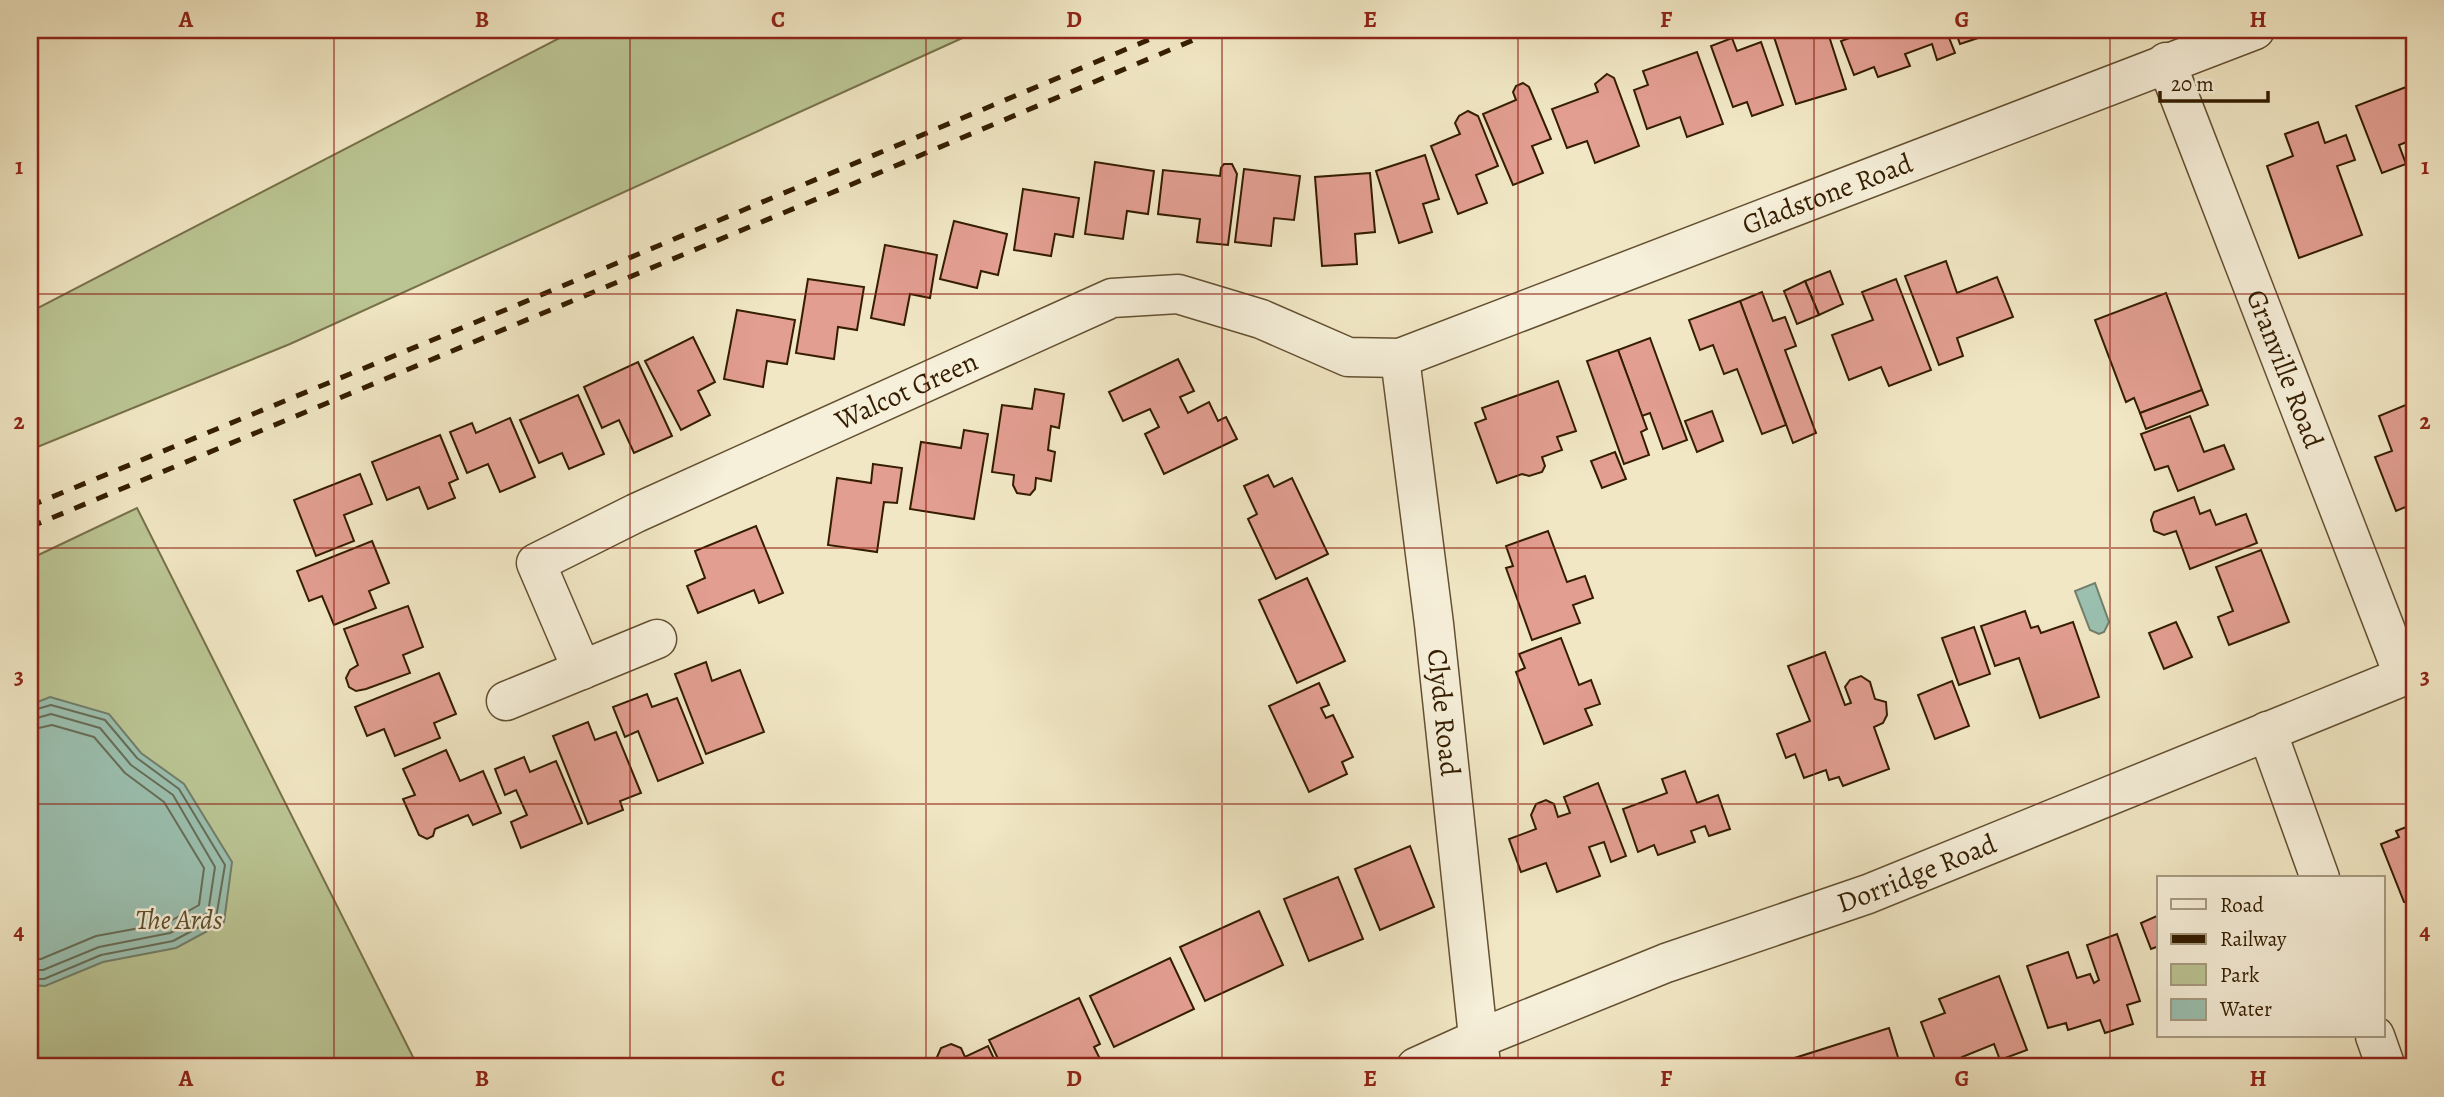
<svg xmlns="http://www.w3.org/2000/svg" width="2444" height="1097" font-family="Alegreya,serif">
  <rect width="100%" height="100%" fill="#f1e7c4"/>
  <filter id="stains"><feTurbulence type="fractalNoise" baseFrequency=".00286" numOctaves="4"/><feColorMatrix values="0 0 0 0 .2 0 0 0 0 .09 0 0 0 0 .02 0 0 0 .5 -.17"/></filter>
  <radialGradient id="worn" r=".72"><stop offset=".6" stop-color="#630" stop-opacity="0"/><stop offset="1" stop-color="#630" stop-opacity=".3"/></radialGradient>
  <g fill="#bbc594" stroke="#78714a" stroke-width="2">
    <path d="M575,30h405l-690,314 -260,106v-138z"/>
    <path d="M137,508l281,559h-388v-508z"/>
  </g>
  <g fill="#9bc0b0" stroke="#727f6a" stroke-width="2">
    <path d="M2095,583l14,39 -5,10 -5,2 -9,-4 -15,-39z"/>
    <path d="M50,697l59,17 32,39 43,31 48,78 -8,60 -48,26 -73,14 -58,24 -15,-1v-280z"/>
  </g>
  <g fill="none" stroke-linecap="round" stroke-linejoin="round">
    <g stroke="#686e58" stroke-width="2">
      <path d="M30,711l21,-6 54,15 32,38 42,31 46,76 -9,53 -43,23 -72,14 -57,24h-14"/>
      <path d="M30,720l21,-6 49,14 31,37 42,30 42,72 -7,46 -38,20 -71,14 -56,23h-13"/>
      <path d="M30,730l22,-5 42,12 31,36 39,29 40,66 -5,37 -32,18 -71,13 -55,23h-11"/>
    </g>
  </g>
  <g fill="#e29e91" stroke="#341d00" stroke-width="2">
    <path d="M1787,30h9l2,8 29,-8 19,59 -50,15 -23,-70z"/>
    <path d="M1872,30h74l9,23 -18,7 -5,-16 -27,10 5,12 -32,11 -4,-10 -20,8 -13,-34z"/>
    <path d="M1955,30h24l2,7 -21,7z"/>
    <path d="M1732,38l5,13 24,-9 22,63 -31,11 -5,-14 -14,5 -22,-61z"/>
    <path d="M1697,52l26,72 -36,13 -7,-20 -33,12 -13,-39 14,-5 -5,-14z"/>
    <path d="M1607,74l7,4 25,68 -44,17 -8,-22 -20,7 -15,-39 46,-17 -3,-8z"/>
    <path d="M1523,83l6,4 22,52 -19,7 11,27 -30,12 -30,-71 33,-14 -3,-8 3,-6z"/>
    <path d="M2414,84v55l-15,6 7,19 -24,9 -26,-67z"/>
    <path d="M1468,111l10,5 20,50 -22,9 11,28 -29,11 -27,-68 29,-12 -5,-11 4,-7z"/>
    <path d="M2318,122l7,21 21,-8 9,25 -18,6 25,69 -63,23 -32,-92 26,-10 -8,-22z"/>
    <path d="M1425,155l14,44 -16,5 9,28 -33,11 -23,-72z"/>
    <path d="M1095,162l59,9 -6,43 -21,-3 -4,28 -38,-5z"/>
    <path d="M1224,164h8l5,10 -9,71 -31,-3 3,-23 -42,-5 5,-44 57,6 1,-8z"/>
    <path d="M1244,169l56,7 -6,44 -20,-2 -3,28 -36,-4z"/>
    <path d="M1370,173l5,59 -20,2 2,30 -35,2 -7,-89z"/>
    <path d="M1023,189l56,9 -6,39 -18,-3 -4,22 -37,-6z"/>
    <path d="M954,221l53,13 -9,41 -17,-4 -4,17 -37,-9z"/>
    <path d="M885,245l52,10 -7,43 -20,-4 -6,31 -33,-7z"/>
    <path d="M1946,261l11,32 40,-16 16,40 -56,21 6,18 -24,9 -34,-89z"/>
    <path d="M1830,271l13,33 -24,11 -14,-34z"/>
    <path d="M808,279l56,8 -7,43 -19,-3 -4,32 -38,-6z"/>
    <path d="M1896,279l35,91 -42,16 -8,-19 -32,13 -17,-45 41,-15 -11,-28z"/>
    <path d="M1805,281l14,34 -22,9 -13,-33z"/>
    <path d="M1762,292l11,29 12,-4 11,29 -11,4 31,83 -23,10 -53,-142z"/>
    <path d="M2166,293l36,97 -62,23 -6,-15 -8,4 -31,-82z"/>
    <path d="M1740,301l46,124 -24,9 -25,-65 -13,5 -11,-29 -13,5 -11,-30z"/>
    <path d="M737,310l58,10 -8,44 -20,-3 -4,26 -39,-8z"/>
    <path d="M693,337l22,45 -17,9 12,24 -29,15 -36,-69z"/>
    <path d="M1650,338l37,102 -24,9 -13,-36 -8,3 -24,-66z"/>
    <path d="M1618,350l29,79 -6,3 8,23 -25,9 -37,-103z"/>
    <path d="M1178,359l16,32 -14,6 8,16 21,-11 9,19 8,-4 11,22 -73,35 -19,-40 14,-7 -9,-18 -27,12 -14,-29z"/>
    <path d="M638,362l34,74 -38,17 -15,-33 -17,8 -18,-41z"/>
    <path d="M1558,381l18,50 -19,6 5,13 -20,7 3,9 -3,6 -13,4 -7,-2 -25,9 -22,-60 11,-4 -4,-11z"/>
    <path d="M1035,389l29,5 -5,34 -8,-2 -3,24 7,2 -4,29 -15,-3 -1,11 -5,6 -13,-2 -4,-8 1,-10 -22,-3 10,-67 30,4z"/>
    <path d="M2202,390l6,15 -62,24 -6,-16z"/>
    <path d="M578,395l26,59 -35,15 -7,-16 -23,10 -19,-43z"/>
    <path d="M2408,404l6,17v96l-4,-12 -14,6 -21,-54 17,-6 -13,-35z"/>
    <path d="M1712,411l11,30 -26,11 -12,-31z"/>
    <path d="M2190,416l14,36 20,-7 10,24 -56,22 -10,-25 -13,4 -14,-36z"/>
    <path d="M510,418l25,59 -35,15 -12,-28 -21,9 -17,-41 22,-9 4,10z"/>
    <path d="M964,430l24,4 -14,85 -64,-10 11,-67 40,6z"/>
    <path d="M440,435l18,44 -9,4 6,15 -27,11 -9,-22 -32,13 -15,-38z"/>
    <path d="M1615,452l11,27 -24,9 -11,-27z"/>
    <path d="M873,464l29,4 -5,35 -13,-1 -7,50 -49,-7 9,-67 34,5z"/>
    <path d="M360,474l12,30 -28,11 10,26 -38,15 -22,-56z"/>
    <path d="M1268,475l6,12 18,-9 36,76 -52,25 -28,-60 9,-5 -13,-28z"/>
    <path d="M2194,497l6,17 10,-4 6,15 30,-11 11,29 -67,26 -14,-38 -12,4 -10,-4 -3,-11 3,-8z"/>
    <path d="M756,526l27,67 -24,10 -5,-13 -56,23 -11,-27 18,-8 -10,-27z"/>
    <path d="M1548,531l19,51 18,-6 8,22 -20,7 7,18 -48,17 -26,-72 7,-2 -7,-20z"/>
    <path d="M372,541l17,42 -20,8 7,17 -42,17 -12,-29 -13,5 -12,-30z"/>
    <path d="M2261,550l28,72 -60,23 -11,-28 15,-6 -17,-44z"/>
    <path d="M1307,578l38,83 -48,22 -38,-83z"/>
    <path d="M408,606l15,41 -20,8 7,18 -44,16 -10,2 -7,-4 -3,-9 4,-8 8,-5 -14,-36z"/>
    <path d="M2025,611l6,17 7,-2 3,7 32,-11 26,75 -59,21 -21,-60 -24,8 -14,-40z"/>
    <path d="M2176,622l16,35 -28,12 -15,-36z"/>
    <path d="M1974,627l16,47 -31,11 -17,-47z"/>
    <path d="M1561,638l18,47 12,-5 9,24 -15,5 7,16 -48,19 -28,-72 9,-4 -6,-14z"/>
    <path d="M1825,652l20,53 6,-2 -6,-16 5,-7 11,-4 9,6 5,17 11,3 1,13 -4,8 -9,4 15,42 -46,17 -4,-9 -10,3 -3,-10 -22,8 -9,-24 -9,4 -9,-24 33,-13 -22,-55z"/>
    <path d="M706,662l6,19 28,-11 24,62 -58,22 -31,-80z"/>
    <path d="M439,673l17,41 -22,9 6,15 -45,18 -11,-27 -17,7 -12,-29z"/>
    <path d="M1952,681l17,45 -34,13 -17,-44z"/>
    <path d="M1319,683l10,22 -8,3 5,10 7,-3 20,42 -11,5 5,12 -38,18 -40,-86z"/>
    <path d="M647,694l5,13 25,-9 26,65 -45,18 -20,-50 -13,6 -12,-30z"/>
    <path d="M588,722l7,18 21,-8 25,61 -21,8 3,9 -35,14 -35,-88z"/>
    <path d="M446,750l14,31 23,-10 18,42 -28,12 -5,-10 -33,14 -2,7 -6,3 -8,-4 -16,-36 12,-4 -12,-26z"/>
    <path d="M524,757l6,15 26,-11 26,62 -61,25 -10,-26 16,-7 -11,-25 -11,5 -10,-26z"/>
    <path d="M1685,771l12,32 21,-8 12,34 -21,7 -4,-10 -14,5 4,11 -37,13 -4,-10 -16,7 -15,-43 44,-16 -5,-14z"/>
    <path d="M1598,783l28,73 -15,6 -7,-20 -15,5 11,29 -43,16 -11,-29 -25,9 -12,-33 27,-10 -5,-14 5,-11 10,-4 8,4 4,13 12,-4 -6,-16z"/>
    <path d="M2414,824v79l-3,1 -7,-2 -23,-58 18,-7 -3,-6z"/>
    <path d="M1410,846l24,61 -54,23 -25,-61z"/>
    <path d="M1338,877l25,62 -54,22 -25,-62z"/>
    <path d="M1259,911l24,54 -78,36 -25,-54z"/>
    <path d="M2159,915v31l-8,3 -10,-26z"/>
    <path d="M2117,934l23,67 -13,4 6,19 -28,9 -5,-13 -32,10 -2,-7 -18,5 -21,-62 41,-14 9,26 13,-4 4,9 5,-3 -12,-35z"/>
    <path d="M1170,958l24,51 -80,38 -24,-51z"/>
    <path d="M1999,976l28,74 -27,10 -6,-16 -32,13 4,10h-28l-17,-45 24,-9 -6,-14z"/>
    <path d="M1079,998l21,46 -6,3 10,20h-90l-1,-3 -11,3 -13,-27z"/>
    <path d="M1889,1028l12,39h-117l-2,-5z"/>
    <path d="M951,1044l10,4 4,9 23,-11 10,21h-57l-4,-10 4,-9z"/>
  </g>
  <g fill="none" stroke-linecap="round" stroke-linejoin="round">
    <g stroke="#635031" stroke-width="41">
      <g id="street">
        <path id="s1" d="M2166,62l238,615"/>
        <path id="s2" d="M1400,358l34,266 47,441"/>
        <path id="s3" d="M582,670l-46,-107 100,-50 476,-215 66,-4 83,25 87,38 52,1 855,-328"/>
        <path d="M506,701l151,-62"/>
        <path d="M2267,731l53,147"/>
        <path d="M2375,1036l11,31"/>
        <path id="s4" d="M1416,1067l62,-28 188,-76 202,-69 546,-222"/>
      </g>
    </g>
    <use href="#street" stroke="#f6efd9" stroke-width="38"/>
    <g stroke="#341d00" stroke-width="5" stroke-dasharray="12 12" stroke-linecap="butt">
      <path d="M30,506l480,-198 662,-278"/>
      <path d="M30,527l813,-339 374,-158"/>
    </g>
  </g>
  <path fill="none" stroke="#8f2418" stroke-width="2" stroke-opacity="0.55" d="M334,30v1037M630,30v1037M926,30v1037M1222,30v1037M1518,30v1037M1814,30v1037M2110,30v1037M30,294h2384M30,548h2384M30,804h2384"/>
  <g text-anchor="middle" dominant-baseline="central" stroke-width="5" stroke-linejoin="round" paint-order="stroke">
    <g font-size="28" fill="#341d00" stroke="#f6efd9">
      <text stroke="none"><textPath href="#s3" startOffset="1508">Gladstone Road</textPath></text>
      <text stroke="none"><textPath href="#s1" startOffset="329">Granville Road</textPath></text>
      <text stroke="none"><textPath href="#s3" startOffset="525">Walcot Green</textPath></text>
      <text stroke="none"><textPath href="#s2" startOffset="357">Clyde Road</textPath></text>
      <text stroke="none"><textPath href="#s4" startOffset="537">Dorridge Road</textPath></text>
    </g>
    <g font-size="28" font-style="italic" fill="#5c4f2c" stroke="#f6efd9">
      <text x="179" y="920">The Ards</text>
    </g>
  </g>
  <rect width="2444" height="1097" fill="none" stroke="#f1e7c4" stroke-width="77"/>
  <rect x="2157" y="876" width="228" height="161" fill="#f6efd9" stroke="#a89b82" stroke-width="2"/>
  <rect x="2171" y="899" width="35" height="10" fill="#f6efd9" stroke="#a89b82" stroke-width="2"/>
  <text x="2220" y="912" font-size="21" fill="#341d00">Road</text>
  <rect x="2171" y="934" width="35" height="10" fill="#341d00" stroke="#a89b82" stroke-width="2"/>
  <text x="2220" y="946" font-size="21" fill="#341d00">Railway</text>
  <rect x="2171" y="964" width="35" height="21" fill="#bbc594" stroke="#a89b82" stroke-width="2"/>
  <text x="2220" y="982" font-size="21" fill="#341d00">Park</text>
  <rect x="2171" y="999" width="35" height="21" fill="#9bc0b0" stroke="#a89b82" stroke-width="2"/>
  <text x="2220" y="1016" font-size="21" fill="#341d00">Water</text>
  <path d="M2160 91v10h108v-10" fill="none" stroke="#341d00" stroke-width="3.5"/>
  <text x="2171" y="91" font-size="21" fill="#341d00" stroke="#f6efd9" stroke-width="5" paint-order="stroke">20 m</text>
  <rect x="38" y="38" width="2368" height="1020" fill="none" stroke="#8f2418" stroke-width="2.5"/>
  <g font-size="23" text-anchor="middle" font-weight="bold" fill="#8f2418">
    <text x="186" y="27">A</text>
    <text x="482" y="27">B</text>
    <text x="778" y="27">C</text>
    <text x="1074" y="27">D</text>
    <text x="1370" y="27">E</text>
    <text x="1666" y="27">F</text>
    <text x="1962" y="27">G</text>
    <text x="2258" y="27">H</text>
    <text x="19" y="174">1</text>
    <text x="2425" y="174">1</text>
    <text x="19" y="429">2</text>
    <text x="2425" y="429">2</text>
    <text x="19" y="684">3</text>
    <text x="2425" y="684">3</text>
    <text x="19" y="939">4</text>
    <text x="2425" y="939">4</text>
    <text x="186" y="1086">A</text>
    <text x="482" y="1086">B</text>
    <text x="778" y="1086">C</text>
    <text x="1074" y="1086">D</text>
    <text x="1370" y="1086">E</text>
    <text x="1666" y="1086">F</text>
    <text x="1962" y="1086">G</text>
    <text x="2258" y="1086">H</text>
  </g>
  <rect width="100%" height="100%" filter="url(#stains)"/>
  <rect width="100%" height="100%" fill="url(#worn)"/>
</svg>
